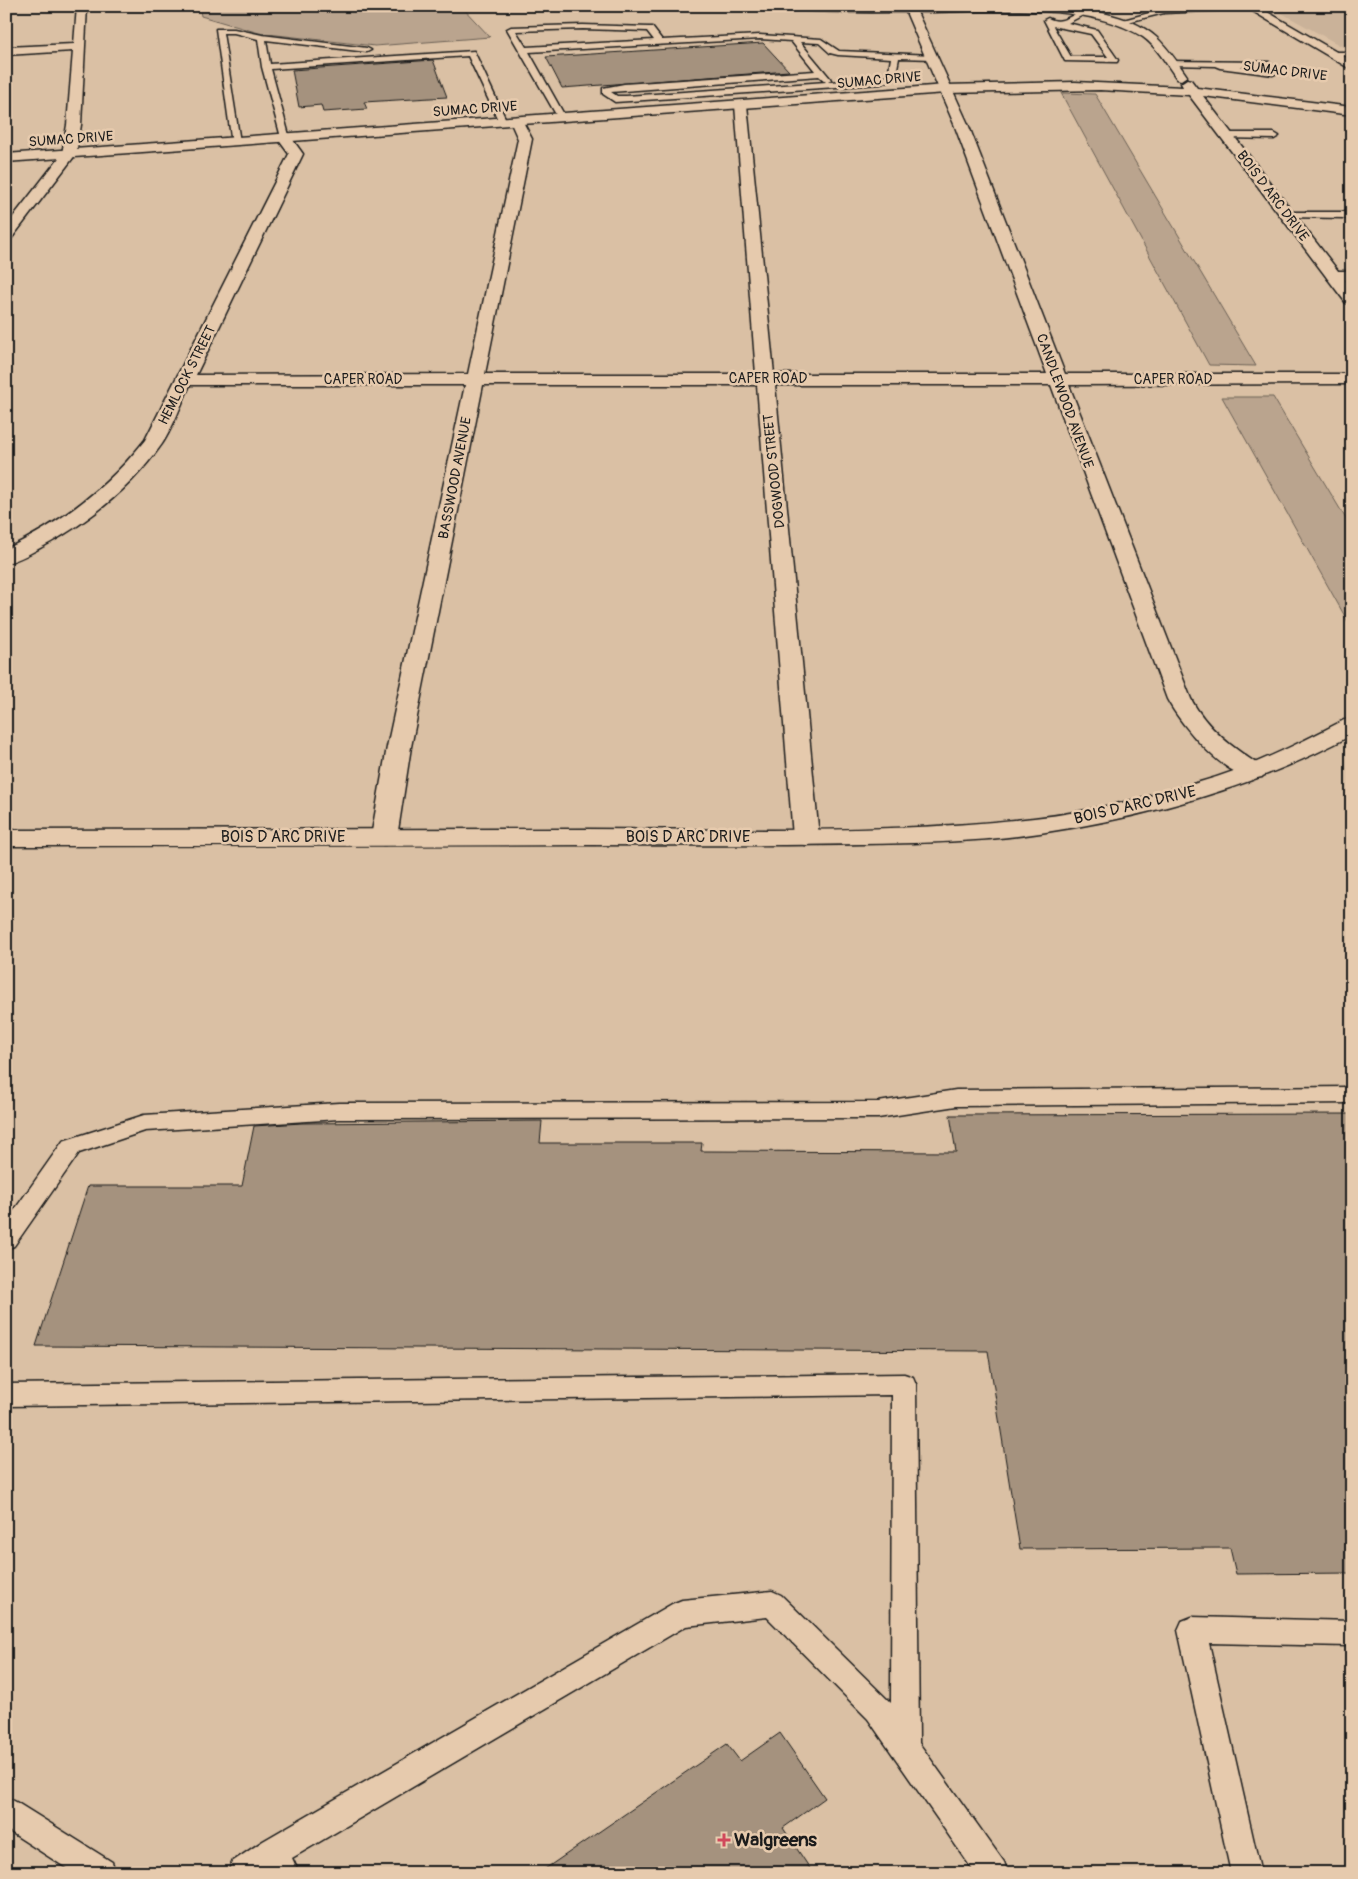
<svg xmlns="http://www.w3.org/2000/svg" width="1358" height="1879" font-family="Pangolin,sans-serif">
  <rect width="100%" height="100%" fill="#dac0a4"/>
  <filter id="ink" filterUnits="userSpaceOnUse"><feTurbulence type="fractalNoise" baseFrequency=".02" numOctaves="2"/><feDisplacementMap in="SourceGraphic" scale="10" xChannelSelector="R" yChannelSelector="G"/><feConvolveMatrix kernelMatrix="1 2 1 2 8 2 1 2 1" color-interpolation-filters="sRGB"/></filter>
  <g filter="url(#ink)">
    <path fill="#cab299" d="M1269,6h83v46z"/>
    <g fill="#baa48e" stroke="#6b6055">
      <path d="M199,6h262l29,31 -115,9 -116,-13 -58,-17z"/>
      <path d="M1061,93l34,1 161,272 -47,-1z"/>
      <path d="M1222,397h51l79,132v100z"/>
    </g>
    <g fill="#a5927e" stroke="#1c1c1c">
      <path d="M763,43l26,28 -227,17 -16,-31z"/>
      <path d="M433,60l14,37 -83,5 3,7 -44,3 -2,-7 -22,2 -7,-37z"/>
      <path d="M1352,1114v459l-116,1 -6,-26 -210,1 -32,-198 -952,-5 52,-160h154l12,-60 48,-3 240,-2 -2,22h162l-1,8 255,1 -6,-37z"/>
      <path d="M780,1733l45,65 -42,30 30,45h-274l188,-129 13,17z"/>
    </g>
    <g fill="none" stroke-linecap="round" stroke-linejoin="round">
      <g stroke="#1c1c1c" stroke-width="3">
        <g id="lane">
          <path d="M1076,6h8l1,8 -17,9 29,7 21,30 -1,2 -52,-1 -21,-41 4,-2c11,6 18,1 29,-5zM1053,26l38,8 17,23h-37z"/>
          <path d="M1219,6l36,1 -4,2 -87,4 -44,11 -4,-2 48,-13z"/>
          <path d="M583,25l66,2h3l10,13 98,-5 61,4 18,12 94,4 4,2 -4,2 -34,-1 -4,21 -15,5 -265,18 -12,-8v-6l21,-4 191,-13 -24,-30 -31,-2 -231,13 37,66 -4,3 -4,-3 -51,-89 4,-2zM583,29l64,2 7,9 -128,7 -10,-16zM800,42l19,1 11,10 8,2 53,3 -3,18 -9,3 -51,3 3,-2 -1,-2zM819,76l7,6 -200,14h-9l-6,-4z"/>
          <path d="M216,29h18l28,6 105,13 4,2 -4,2 -101,-12 4,24 204,-13 33,71 -4,3 -4,-3 -31,-66 -197,13 19,70 -5,3 -3,-1 -20,-74 -4,-28 -24,-6h-11l17,109 -2,2h-6z"/>
          <path d="M1330,52h22v4h-19l-4,-2z"/>
          <path d="M1168,61l98,1h3l8,11 -4,2 -53,-7 -5,-2 -44,-1h-3zM1240,66h24l2,4z"/>
          <path d="M1227,133h47l5,3 -5,3 -50,-1 -2,-2z"/>
          <path d="M1288,212h60l4,1v10l-7,-5 -61,-1 -1,-2z"/>
          <path d="M1352,1087v16l-396,3 -78,12 -539,1 -194,12 -66,22 -65,93 -8,3v-27l57,-81 81,-26 195,-12 539,-1 78,-12z"/>
          <path d="M904,1374l9,3 3,7 3,359 85,119 4,11h-33l-107,-154 -101,-102 -81,9 -394,232 7,15h-71l4,-11 31,-21 409,-237 10,-4 90,-9 9,4 110,108 1,-308 -886,11v-22z"/>
          <path d="M1192,1617l160,4v24l-3,1 -140,-3 52,230h-30l-53,-243 4,-9z"/>
          <path d="M6,1797l10,5 96,60 4,11h-42l-68,-44z"/>
        </g>
      </g>
      <g stroke="#1c1c1c" stroke-width="3">
        <g id="street">
          <path d="M77,6h10l-6,119 -5,29 -65,85 -5,1v-14l56,-72 5,-29 6,-74 -67,4v-8l68,-3z"/>
          <path d="M777,6h274c34,3 78,7 105,31 12,11 22,26 31,39l-6,4 -4,-1c-10,-14 -20,-32 -34,-42 -57,-37 -160,-25 -226,-25l51,112 97,250h287v10l-283,1 122,314c16,30 42,49 71,68l3,5 -3,5c-33,8 -81,-52 -95,-78l-116,-314h-276l44,452 -4,6 -9,2 -9,-2 -4,-6 -36,-452h-274l-72,362 -14,90 -4,6 -9,2 -9,-2 -4,-6 16,-90 78,-362h-275c-9,19 -16,41 -28,59 -30,43 -72,77 -118,102 -12,6 -24,14 -38,17v-14c55,-26 101,-61 139,-109l144,-286 -11,-15 7,-4 5,1 13,18 -107,221 272,-1 50,-235 -8,-18 6,-4 5,1 11,21 -47,235h271l-21,-269 6,-4 6,4 27,269h273l-93,-250 -48,-112c-19,0 -120,2 -129,-6z"/>
          <path d="M1334,271h18v10l-24,-2 -2,-3 2,-3z"/>
        </g>
      </g>
      <g stroke="#1c1c1c" stroke-width="3">
        <g id="secondary">
          <path d="M1244,6h13l95,55v9z"/>
          <path d="M1187,79l4,1 6,8 155,19v8l-149,-19 149,193v16l-6,-2 -157,-208 -89,-5 -154,3 -940,69v-8l940,-69 129,-3 108,5 -2,-4z"/>
          <path d="M1352,718v17c-97,52 -203,82 -312,98 -59,9 -118,10 -178,11 -91,2 -182,1 -274,1 -194,1 -388,1 -582,1v-16c193,0 386,-1 579,-1 149,0 301,6 449,-11 56,-6 112,-20 166,-36 50,-14 98,-38 144,-62z"/>
        </g>
      </g>
      <use href="#lane" fill="#e6caad" fill-rule="evenodd"/>
      <use href="#street" fill="#e6caad" fill-rule="evenodd"/>
      <use href="#secondary" fill="#e6caad" fill-rule="evenodd"/>
    </g>
  </g>
  <path fill="#d1495b" stroke="#e6caad" stroke-width="2" d="M721.5 1832.5h5v5h5v5h-5v5h-5v-5h-5v-5h5z"/>
  <g text-anchor="middle" dominant-baseline="central" stroke-width="5" stroke-linejoin="round" paint-order="stroke">
    <g font-size="14" fill="#1c1c1c" stroke="#e6caad">
      <text transform="translate(1285 71) rotate(7)">SUMAC DRIVE</text>
      <text transform="translate(879 80) rotate(-5)">SUMAC DRIVE</text>
      <text transform="translate(475 109) rotate(-4)">SUMAC DRIVE</text>
      <text transform="translate(71 139) rotate(-4)">SUMAC DRIVE</text>
      <text transform="translate(1273 196) rotate(53)">BOIS D ARC DRIVE</text>
      <text transform="translate(187 375) rotate(-63)">HEMLOCK STREET</text>
      <text x="768" y="378">CAPER ROAD</text>
      <text x="363" y="379">CAPER ROAD</text>
      <text x="1173" y="379">CAPER ROAD</text>
      <text transform="translate(1065 401) rotate(70)">CANDLEWOOD AVENUE</text>
      <text transform="translate(774 471) rotate(-96)">DOGWOOD STREET</text>
      <text transform="translate(455 478) rotate(-79)">BASSWOOD AVENUE</text>
    </g>
    <g font-size="16" fill="#1c1c1c" stroke="#e6caad">
      <text transform="translate(1135 805) rotate(-13)">BOIS D ARC DRIVE</text>
      <text x="283" y="837">BOIS D ARC DRIVE</text>
      <text x="688" y="837">BOIS D ARC DRIVE</text>
    </g>
    <g font-size="19" font-weight="bold" fill="#1c1c1c" stroke="#e6caad" text-anchor="start">
      <text x="734" y="1840">Walgreens</text>
    </g>
  </g>
  <rect width="1358" height="1879" fill="none" stroke="#e6caad" stroke-width="25"/>
  <rect x="12" y="12" width="1333" height="1854" fill="none" stroke="#1c1c1c" stroke-width="2" filter="url(#ink)"/>
</svg>
